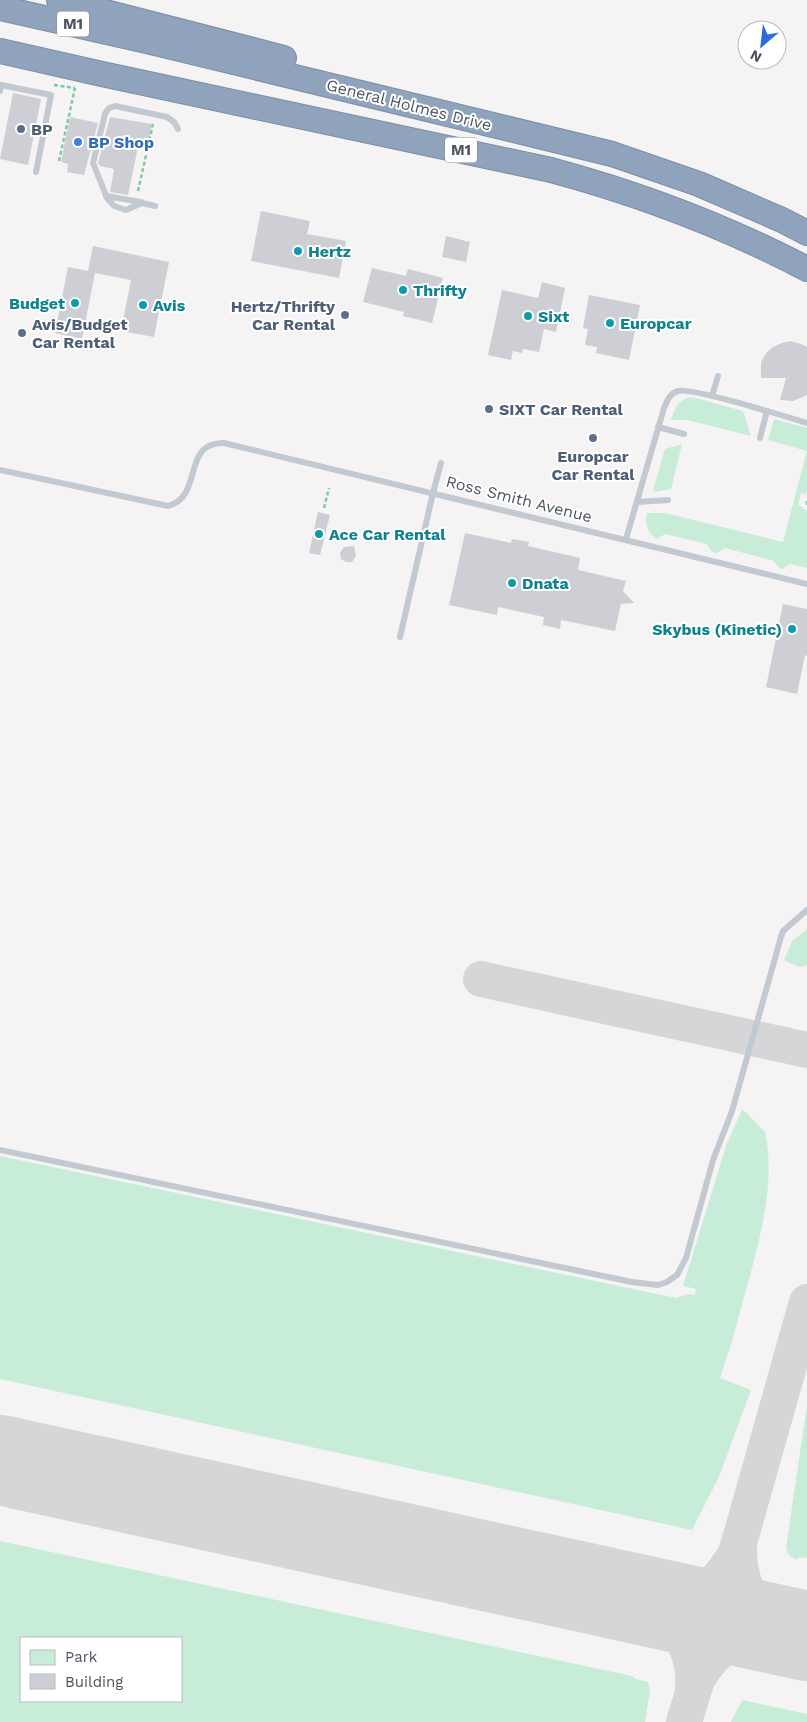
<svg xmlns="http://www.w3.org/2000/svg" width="807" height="1722" font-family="'Work Sans',sans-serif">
  <rect width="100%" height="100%" fill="#f5f3f3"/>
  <g fill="#c7edd8" fill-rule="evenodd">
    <path d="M692,397l51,14 8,25 -63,-16h-17c4,-12 7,-21 21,-23z"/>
    <path d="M774,419l33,9v61l-1,5 -5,-1 -3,12 9,6v57l-17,-4 -8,5 -3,-1 -5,-7 -49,-13 -8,5 -5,-1 -5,-8 -42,-10 -8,5c-10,-6 -12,-15 -10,-26h18l118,29 24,-91 -39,-11z"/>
    <path d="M682,444l-11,45 -16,3 -2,-2 12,-41z"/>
    <path d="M807,929v36l-8,2 -15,-7 8,-19z"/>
    <path d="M742,1110l5,3 8,9 10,10c12,53 -8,118 -22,169 -7,26 -14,52 -23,77l31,12 -32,87 -27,53 -692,-151v-223l676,142 12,-4 7,1 1,-6 -13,-3 44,-143z"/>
    <path d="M807,1405v153l-8,-1 -2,3 -8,-5 -3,-7z"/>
    <path d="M0,1541l632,135 4,3 12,3 2,9 -5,31h-645zM21,1638h160v63h-160z"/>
    <path d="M742,1700l65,14v8h-76z"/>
  </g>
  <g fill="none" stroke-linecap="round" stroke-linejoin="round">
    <g stroke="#d6d6d8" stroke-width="36">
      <path d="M481,979l326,71"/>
      <path d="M739,1547c-1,39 18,77 59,86"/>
      <path d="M559,1581l97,21c31,4 60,-15 75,-41"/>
      <path d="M632,1601c39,9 64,47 61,85"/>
      <path d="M700,1675c14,-24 39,-43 69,-43 12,0 26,4 38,6"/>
      <path d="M684,1722l57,-186 66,-234"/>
    </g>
    <path stroke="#d6d6d8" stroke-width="90" d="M0,1460l807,176"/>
  </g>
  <g fill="#cdcfd4">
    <path d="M13,93l28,6 -13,66 -28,-6z"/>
    <path d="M70,117l28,6 -14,52 -17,-3 1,-8 -7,-2z"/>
    <path d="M110,117l42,7 -5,25 -9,-2 -10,48 -18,-3 4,-23 -14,-3 -2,-3z"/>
    <path d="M261,211l49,10 -3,13 39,7 -7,37 -88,-17z"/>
    <path d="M446,236l24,6 -4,20 -24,-5z"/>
    <path d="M93,246l76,16 -15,75 -33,-6 10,-51 -36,-7 -13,66 -27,-6 13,-66 20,4z"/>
    <path d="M372,268l34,8 2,-7 35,9 -11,45 -29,-7 1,-4 -41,-10z"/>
    <path d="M542,282l23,6 -9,44 -12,-3 -5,23 -16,-3 -1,4 -9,-2 -2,9 -23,-5 14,-65 36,8z"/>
    <path d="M589,295l51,10 -11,55 -33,-7 1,-6 -12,-2 3,-16 -5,-1z"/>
    <path d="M791,341l10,3 6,3v48l-14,6 -13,-1 6,-22h-25v-16l5,-9 7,-6 9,-4z"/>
    <path d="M318,512l12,3 -10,40 -11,-2z"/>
    <path d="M465,533l46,10 1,-4 17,3 -1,4 52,12 -2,12 48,11 -3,10 11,12 -13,1 -6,27 -54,-11 -1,9 -17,-4 1,-8 -46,-10 -1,8 -48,-10z"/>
    <path d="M354,546l2,10 -4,6h-6l-5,-3 -1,-6 4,-6z"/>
    <path d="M783,604l24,5v47l-2,-1 -8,39 -31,-7z"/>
  </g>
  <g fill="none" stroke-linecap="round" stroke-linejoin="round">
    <g stroke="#7b8ea8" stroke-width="26">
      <g id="highway">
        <path d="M59,0l225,58"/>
        <path d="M0,8l147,33 465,113 87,30 83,36 25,13"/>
        <path d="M0,51l102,23 449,96c89,24 174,56 256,99"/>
      </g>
    </g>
    <g stroke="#81c9aa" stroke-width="2.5" stroke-dasharray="4 2.5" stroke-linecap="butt">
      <path d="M54,85l21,3"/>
      <path d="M59,161l16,-73"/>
      <path d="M138,191l15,-67"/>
      <path d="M807,501v6"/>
      <path d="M324,508l5,-20"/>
    </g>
    <g stroke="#c2c9d0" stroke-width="6">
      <path d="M0,91l1,-6 50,10 -15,77"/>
      <path d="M106,196l35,6"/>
      <path d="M155,206l-13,-3 -16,7 -12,-4 -7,-8 -14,-35 12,-49 4,-6 6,-2 52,11 7,5 4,7"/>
      <path d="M712,396l6,-20"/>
      <path d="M658,427l26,7"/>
      <path d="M760,438l7,-27"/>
      <path d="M0,470l168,36c36,-9 13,-64 56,-63l583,141"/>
      <path d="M637,502l31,-2"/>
      <path d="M626,539l38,-131c3,-7 6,-15 14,-17 14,-4 109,26 129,32"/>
      <path d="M400,637l33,-144 8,-30"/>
      <path d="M0,1150l632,132 26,3 9,-3 10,-7 9,-17 27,-98 19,-49 49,-174 2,-6 24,-21"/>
    </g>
    <use href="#highway" stroke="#8fa3bc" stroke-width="24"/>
  </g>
  <g fill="#5c6f8a" stroke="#fff" stroke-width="2">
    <circle cx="21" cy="129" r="5"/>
    <circle cx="345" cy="315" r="5"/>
    <circle cx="22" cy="333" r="5"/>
    <circle cx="489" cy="409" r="5"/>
    <circle cx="593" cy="438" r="5"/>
  </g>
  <circle fill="#3f7fe0" stroke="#fff" stroke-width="2" cx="78" cy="142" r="5"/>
  <g fill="#0f9aa8" stroke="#fff" stroke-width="2">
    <circle cx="298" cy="251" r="5"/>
    <circle cx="403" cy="290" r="5"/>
    <circle cx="75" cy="303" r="5"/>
    <circle cx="143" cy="305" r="5"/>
    <circle cx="528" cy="316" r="5"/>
    <circle cx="610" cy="323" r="5"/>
    <circle cx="319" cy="534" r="5"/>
    <circle cx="512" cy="583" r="5"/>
    <circle cx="792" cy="629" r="5"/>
  </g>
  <g text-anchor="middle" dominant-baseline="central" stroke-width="4" stroke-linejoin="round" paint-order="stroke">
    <g fill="#fff" stroke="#82888f" stroke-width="1">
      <rect x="57" y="11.5" width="32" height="25" rx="4"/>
      <rect x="445" y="137.5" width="32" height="25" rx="4"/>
    </g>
    <g font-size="15" font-weight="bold" fill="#4c555f">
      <text x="73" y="24">M1</text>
      <text x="461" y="150">M1</text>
    </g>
    <g font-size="16" fill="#4c555f" stroke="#fff">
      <text transform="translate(409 105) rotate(14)">General Holmes Drive</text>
      <text transform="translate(519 499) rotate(14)">Ross Smith Avenue</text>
    </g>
    <g font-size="16" font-weight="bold" fill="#4e5e75" stroke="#fff" text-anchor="start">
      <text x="31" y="129">BP</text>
      <text x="335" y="306" text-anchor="end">Hertz/Thrifty<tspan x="335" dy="18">Car Rental</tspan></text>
      <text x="32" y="324">Avis/Budget<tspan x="32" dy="18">Car Rental</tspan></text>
      <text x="499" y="409">SIXT Car Rental</text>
      <text x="593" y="456" text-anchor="middle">Europcar<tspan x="593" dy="18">Car Rental</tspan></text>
    </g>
    <g font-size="16" font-weight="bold" fill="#366cbe" stroke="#fff" text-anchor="start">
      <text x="88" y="142">BP Shop</text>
    </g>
    <g font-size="16" font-weight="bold" fill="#0d838f" stroke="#fff" text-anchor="start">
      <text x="308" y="251">Hertz</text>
      <text x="413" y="290">Thrifty</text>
      <text x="65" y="303" text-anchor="end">Budget</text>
      <text x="153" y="305">Avis</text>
      <text x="538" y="316">Sixt</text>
      <text x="620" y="323">Europcar</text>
      <text x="329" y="534">Ace Car Rental</text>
      <text x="522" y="583">Dnata</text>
      <text x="782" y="629" text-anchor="end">Skybus (Kinetic)</text>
    </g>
  </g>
  <rect x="20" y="1637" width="162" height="65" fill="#ffffff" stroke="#b7bbbf"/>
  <rect x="30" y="1650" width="25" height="15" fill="#c7edd8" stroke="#b7bbbf"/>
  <text x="65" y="1662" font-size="15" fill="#4c555f">Park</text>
  <rect x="30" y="1674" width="25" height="15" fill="#cdcfd4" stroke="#b7bbbf"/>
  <text x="65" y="1687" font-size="15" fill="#4c555f">Building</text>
  <g transform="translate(762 45) rotate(208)"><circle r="24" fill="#ffffff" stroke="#b7bbbf"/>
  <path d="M0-4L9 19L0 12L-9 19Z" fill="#2b6cd6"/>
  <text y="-8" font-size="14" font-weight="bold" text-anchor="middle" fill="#4c555f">N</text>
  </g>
</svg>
